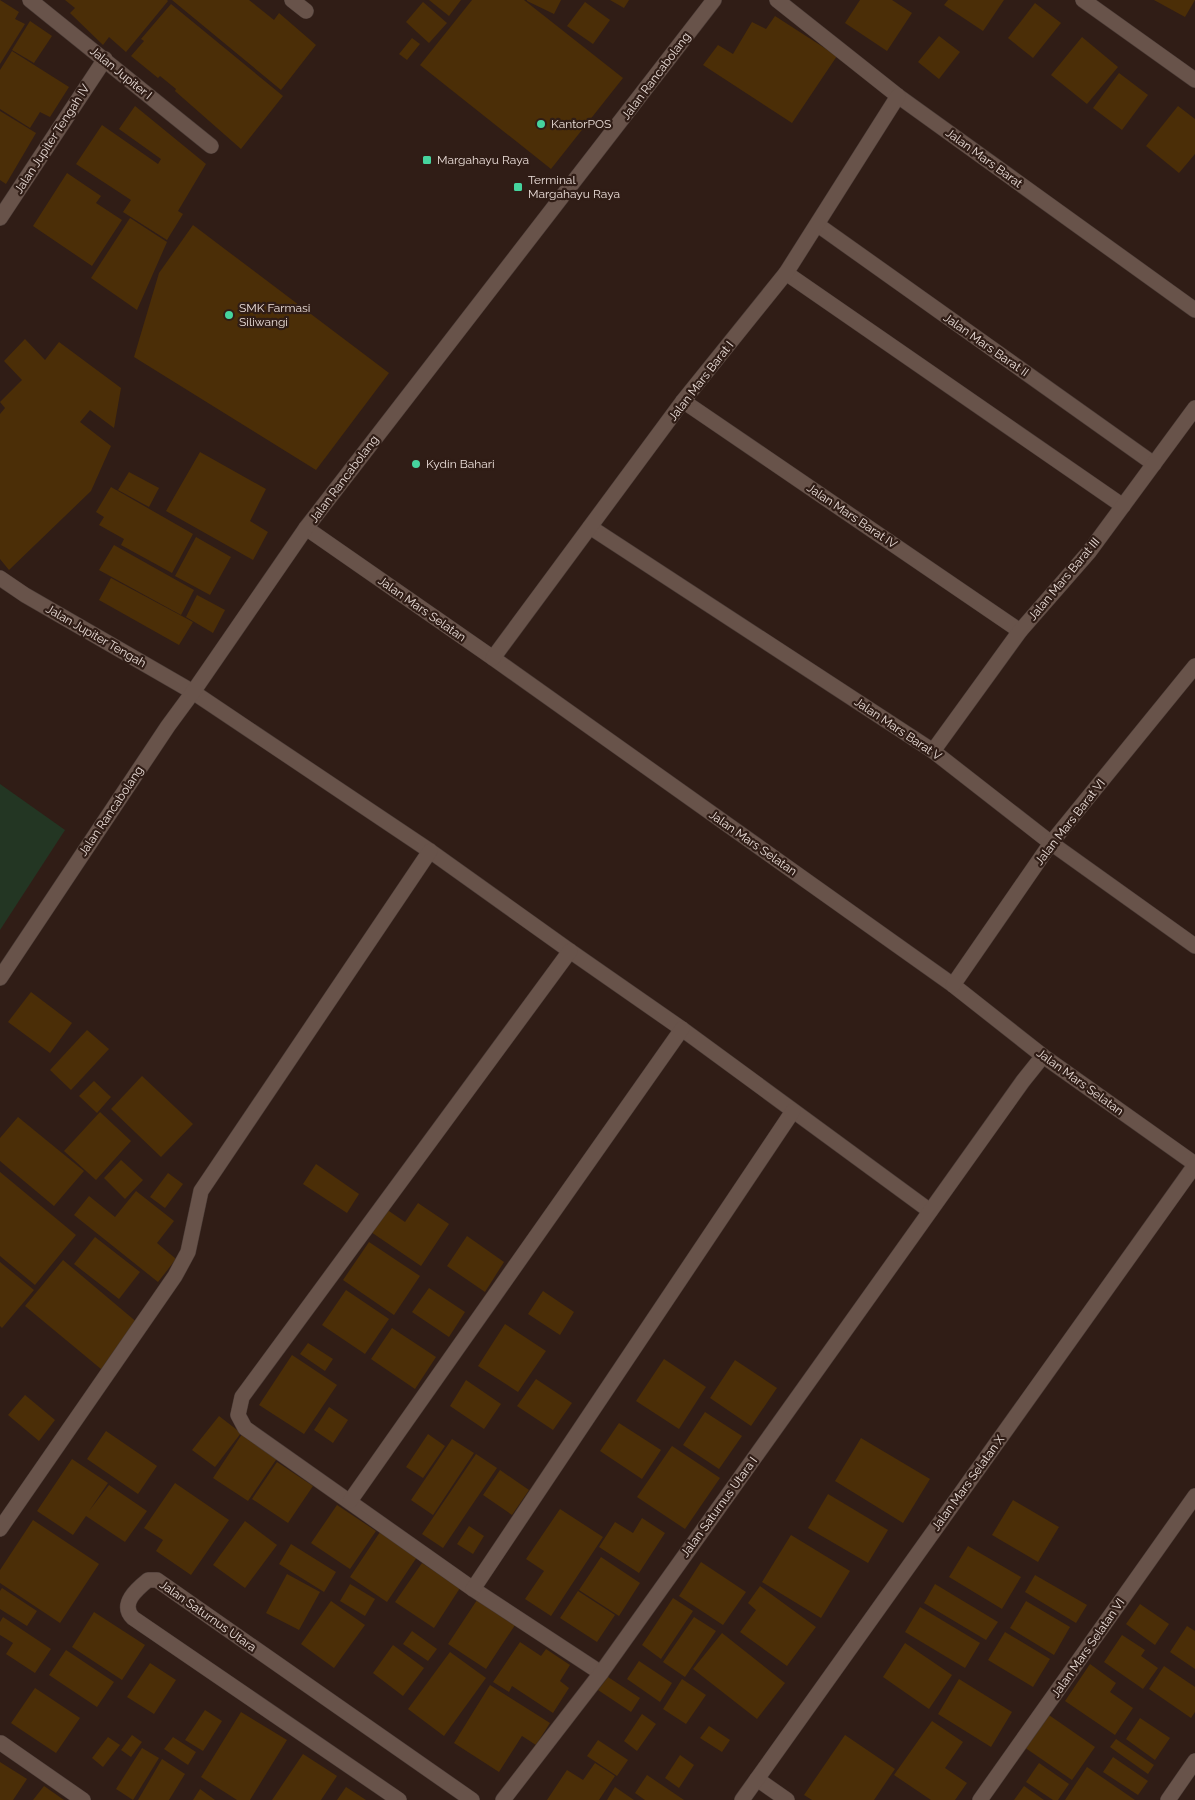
<svg xmlns="http://www.w3.org/2000/svg" width="1195" height="1800" font-family="Raleway,sans-serif">
  <rect width="100%" height="100%" fill="#301d16"/>
  <path fill="#233623" d="M0,784l65,46 -65,100z"/>
  <g fill="#4b2e07">
    <path d="M0,0l19,12 -4,7 10,5 -25,40z"/>
    <path d="M65,0h102l1,1 -42,51 -17,-15 -6,8 -33,-32 5,-5z"/>
    <path d="M172,0h77l25,20 5,-7 37,32 -35,45z"/>
    <path d="M429,0h32l-12,16z"/>
    <path d="M472,0h52l99,78 -72,91 -131,-104z"/>
    <path d="M527,0h34l-7,14 -27,-13z"/>
    <path d="M610,0h19l-5,8z"/>
    <path d="M860,0h32l20,13 -25,38 -42,-28z"/>
    <path d="M948,0h56l-21,31 -39,-26z"/>
    <path d="M1154,0h41l-10,17z"/>
    <path d="M423,2l24,21 -18,20 -23,-21z"/>
    <path d="M585,2l25,18 -17,24 -26,-18z"/>
    <path d="M1035,3l26,20 -28,35 -25,-20z"/>
    <path d="M171,4l112,92 -42,53 -66,-58 1,-2 -16,-13 -2,2 -27,-22 13,-15 -3,-2z"/>
    <path d="M775,16l62,40 -45,67 -89,-58 15,-20 15,9 19,-32 14,7z"/>
    <path d="M30,21l22,15 -18,27 -22,-13z"/>
    <path d="M939,36l21,16 -21,27 -21,-17z"/>
    <path d="M1082,37l36,30 -31,37 -36,-29z"/>
    <path d="M412,38l8,6 -13,16 -8,-6z"/>
    <path d="M12,51l57,36 -19,30 -10,-5 -10,16 -30,-19v-39z"/>
    <path d="M1119,73l29,22 -26,35 -29,-22z"/>
    <path d="M135,106l71,58 -28,47 5,3 -16,26 -44,-28 8,-12 -55,-36 26,-39 56,39 3,-5 -42,-30z"/>
    <path d="M1178,106l17,13v35l-16,19 -33,-27z"/>
    <path d="M0,111l36,22 -30,51 -6,-4z"/>
    <path d="M67,173l34,23 -5,7 26,17 -30,46 -59,-40z"/>
    <path d="M130,218l37,24 -30,68 -46,-32z"/>
    <path d="M193,225l196,148 -73,97 -182,-113 25,-84z"/>
    <path d="M25,339l20,21 14,-18 62,46 -7,40 -24,-18 -10,12 31,24 -20,45 -82,79 -9,-11v-145l5,-6 -5,-6 22,-22 -18,-19z"/>
    <path d="M200,452l66,37 -16,32 18,11 -15,28 -87,-49z"/>
    <path d="M129,472l30,16 -10,19 -31,-17z"/>
    <path d="M111,487l82,47 -21,39 -51,-28 3,-6 -25,-14 5,-8 -8,-5z"/>
    <path d="M196,537l35,20 -21,38 -35,-19z"/>
    <path d="M114,545l80,45 -13,25 -82,-45z"/>
    <path d="M111,578l82,44 -14,23 -80,-45z"/>
    <path d="M197,595l28,15 -12,23 -27,-16z"/>
    <path d="M31,992l41,31 -22,30 -42,-31z"/>
    <path d="M87,1030l22,19 -38,41 -21,-20z"/>
    <path d="M142,1076l51,48 -32,33 -50,-48z"/>
    <path d="M94,1081l17,16 -14,16 -18,-17z"/>
    <path d="M100,1112l31,29 -35,39 -32,-29z"/>
    <path d="M18,1117l66,54 -30,35 -54,-45v-23z"/>
    <path d="M121,1160l22,20 -18,19 -21,-21z"/>
    <path d="M316,1164l43,30 -12,19 -44,-29z"/>
    <path d="M0,1172l76,63 -41,50 -35,-29z"/>
    <path d="M168,1173l15,11 -18,24 -15,-11z"/>
    <path d="M136,1191l38,30 -17,22 19,16 -18,23 -84,-67 15,-19 26,21z"/>
    <path d="M418,1203l31,21 -28,42 -50,-34 15,-23 19,13z"/>
    <path d="M467,1236l37,26 -19,30 -38,-26z"/>
    <path d="M95,1237l45,35 -21,27 -45,-35z"/>
    <path d="M369,1242l51,34 -26,39 -51,-35z"/>
    <path d="M63,1260l76,64 -38,45 -76,-63z"/>
    <path d="M0,1262l34,28 -32,38 -2,-2z"/>
    <path d="M429,1288l36,24 -16,25 -37,-25z"/>
    <path d="M346,1290l43,29 -24,35 -43,-29z"/>
    <path d="M543,1291l31,21 -14,23 -32,-21z"/>
    <path d="M505,1324l41,27 -28,41 -40,-26z"/>
    <path d="M392,1328l44,29 -21,32 -44,-30z"/>
    <path d="M308,1343l25,16 -8,12 -25,-17z"/>
    <path d="M292,1355l45,30 -33,49 -45,-29z"/>
    <path d="M664,1359l42,28 -27,42 -43,-28z"/>
    <path d="M735,1360l42,28 -26,38 -41,-28z"/>
    <path d="M536,1379l36,24 -19,27 -36,-24z"/>
    <path d="M466,1380l35,24 -17,25 -34,-23z"/>
    <path d="M25,1395l30,25 -16,21 -31,-26z"/>
    <path d="M329,1407l19,13 -15,23 -19,-13z"/>
    <path d="M705,1412l37,24 -23,33 -36,-24z"/>
    <path d="M219,1416l22,17 -26,34 -23,-17z"/>
    <path d="M619,1423l42,27 -19,29 -42,-28z"/>
    <path d="M106,1431l51,35 -19,28 -51,-35z"/>
    <path d="M244,1431l36,23 -32,47 -35,-23z"/>
    <path d="M428,1434l17,12 -22,32 -17,-11z"/>
    <path d="M861,1438l69,41 -27,44 -68,-42z"/>
    <path d="M452,1439l22,14 -41,62 -22,-15z"/>
    <path d="M672,1446l48,32 -35,51 -48,-32z"/>
    <path d="M476,1454l21,14 -54,80 -21,-14z"/>
    <path d="M72,1459l36,24 -19,28 20,-26 38,26 -22,31 -39,-26 -13,19 -36,-24z"/>
    <path d="M277,1462l36,24 -25,37 -36,-24z"/>
    <path d="M500,1470l29,20 -17,25 -29,-20z"/>
    <path d="M175,1483l54,37 -38,55 -35,-24 7,-11 -19,-12z"/>
    <path d="M828,1494l60,36 -20,33 -60,-35z"/>
    <path d="M1013,1500l46,27 -21,35 -46,-27z"/>
    <path d="M337,1505l39,26 -26,38 -39,-26z"/>
    <path d="M560,1509l43,28 -52,79 -26,-17 19,-28 -18,-12z"/>
    <path d="M642,1518l23,15 -26,40 -40,-26 16,-25 18,11z"/>
    <path d="M33,1520l66,44 -39,59 -60,-40v-13z"/>
    <path d="M245,1521l32,24 -32,43 -32,-23z"/>
    <path d="M469,1526l15,10 -11,18 -16,-10z"/>
    <path d="M380,1532l37,25 -30,45 -37,-25z"/>
    <path d="M791,1535l59,36 -29,47 -59,-36z"/>
    <path d="M291,1544l45,28 -12,20 -45,-28z"/>
    <path d="M968,1546l53,31 -19,32 -53,-32z"/>
    <path d="M601,1557l39,26 -21,33 -40,-26z"/>
    <path d="M701,1562l45,30 -23,33 -44,-29z"/>
    <path d="M422,1563l38,25 -26,40 -39,-26z"/>
    <path d="M287,1574l33,18 -21,38 -33,-17z"/>
    <path d="M1035,1575l52,30 -11,18 -51,-31z"/>
    <path d="M350,1584l25,15 -10,17 -25,-15z"/>
    <path d="M935,1584l63,38 -12,18 -62,-37z"/>
    <path d="M760,1586l56,41 -29,39 -47,-34 16,-22 -8,-7z"/>
    <path d="M2,1588l35,23 -10,15 -27,-17v-18z"/>
    <path d="M578,1591l37,24 -18,27 -37,-24z"/>
    <path d="M479,1597l38,25 -31,47 -38,-25z"/>
    <path d="M673,1598l20,13 -32,48 -19,-14z"/>
    <path d="M331,1601l34,24 -31,43 -33,-24z"/>
    <path d="M1026,1601l44,26 -16,28 -44,-27z"/>
    <path d="M1140,1604l29,20 -14,21 -29,-21z"/>
    <path d="M920,1607l60,36 -15,25 -60,-36z"/>
    <path d="M94,1612l51,33 -23,35 -50,-33z"/>
    <path d="M3,1617l48,32 -16,24 -29,-19 7,-11 -13,-8v-13z"/>
    <path d="M694,1617l22,14 -31,46 -22,-15z"/>
    <path d="M1187,1626l8,5v38l-25,-17z"/>
    <path d="M412,1631l25,18 -9,12 -25,-17z"/>
    <path d="M1005,1632l45,27 -17,28 -45,-27z"/>
    <path d="M722,1633l63,50 -28,36 -64,-50z"/>
    <path d="M1122,1635l23,15 -4,6 17,12 -15,21 -39,-27z"/>
    <path d="M520,1642l21,14 5,-7 24,16 -10,16 9,7 -16,25 -41,-27 -3,6 -16,-10z"/>
    <path d="M905,1643l47,32 -23,34 -46,-32z"/>
    <path d="M393,1645l31,23 -21,28 -30,-23z"/>
    <path d="M66,1650l48,32 -17,25 -48,-32z"/>
    <path d="M450,1652l36,26 -42,58 -36,-27z"/>
    <path d="M639,1661l33,22 -12,19 -33,-23z"/>
    <path d="M150,1663l26,17 -22,34 -27,-17z"/>
    <path d="M1090,1664l26,19 -6,9 23,16 -18,27 -50,-34z"/>
    <path d="M1164,1666l31,21v25l-4,6 -42,-29z"/>
    <path d="M608,1677l32,21 -9,14 -33,-22z"/>
    <path d="M682,1679l24,16 -20,29 -23,-15z"/>
    <path d="M959,1679l53,33 -21,35 -53,-33z"/>
    <path d="M490,1685l60,38 -14,22 -14,-9 -23,36 -45,-29z"/>
    <path d="M35,1688l45,30 -24,35 -45,-30z"/>
    <path d="M205,1710l17,11 -19,30 -18,-11z"/>
    <path d="M241,1712l46,28 -37,60h-13l-36,-23z"/>
    <path d="M1046,1713l49,34 -23,33 -48,-33z"/>
    <path d="M642,1714l14,10 -19,27 -13,-10z"/>
    <path d="M1140,1718l30,20 -15,22 -29,-21z"/>
    <path d="M932,1721l31,21 -18,26 22,15 -12,17h-24l-37,-25z"/>
    <path d="M709,1726l21,14 -8,12 -22,-14z"/>
    <path d="M132,1735l10,7 -11,15 -10,-7z"/>
    <path d="M845,1735l50,34 -21,31h-62l-8,-5z"/>
    <path d="M108,1737l12,8 -17,22 -11,-9z"/>
    <path d="M173,1737l23,15 -8,13 -24,-16z"/>
    <path d="M1116,1739l38,26 -6,9 -38,-27z"/>
    <path d="M598,1740l30,20 -11,16 -30,-20z"/>
    <path d="M142,1748l17,10 -26,42 -17,-11z"/>
    <path d="M303,1754l34,22 -16,24h-49z"/>
    <path d="M680,1755l14,10 -15,23 -14,-10z"/>
    <path d="M1113,1757l35,24 -10,14 -35,-23z"/>
    <path d="M162,1759l23,15 -16,26h-31z"/>
    <path d="M0,1762l27,17 -14,21h-13z"/>
    <path d="M595,1763l20,13 -16,24h-52l20,-30 16,10z"/>
    <path d="M1039,1763l30,21 -11,16h-5l-27,-18z"/>
    <path d="M1087,1767l48,33h-70z"/>
    <path d="M647,1775l37,25h-39l-10,-7z"/>
    <path d="M44,1786l20,14h-31z"/>
    <path d="M1024,1786l20,14h-30z"/>
    <path d="M346,1787l20,13h-29z"/>
    <path d="M615,1787l19,13h-27z"/>
    <path d="M200,1789l15,11h-22z"/>
  </g>
  <g fill="none" stroke-linecap="round" stroke-linejoin="round">
    <g stroke="#4a3b36" stroke-width="16">
      <g id="minor">
        <path d="M30,0l181,146"/>
        <path d="M292,0l14,11"/>
        <path d="M777,0l121,96 297,214"/>
        <path d="M1083,0l112,80"/>
        <path d="M0,218l105,-159"/>
        <path d="M818,225l336,239"/>
        <path d="M786,273l337,233"/>
        <path d="M683,401l337,230"/>
        <path d="M590,527l343,224 118,92 144,103"/>
        <path d="M306,528l187,130 460,327 90,71 152,108"/>
        <path d="M0,578l25,17 168,97 237,159 140,100 112,78 248,182"/>
        <path d="M493,658l190,-257 103,-128 112,-177"/>
        <path d="M933,751l87,-120 69,-79 106,-144"/>
        <path d="M570,951l-328,446 -4,18 7,13 228,161 128,84"/>
        <path d="M953,985l98,-142 144,-177"/>
        <path d="M350,1501l332,-472"/>
        <path d="M0,1529l175,-253 13,-24 13,-61 229,-340"/>
        <path d="M473,1589l320,-478"/>
        <path d="M1,1743l82,57"/>
        <path d="M757,1779l30,21"/>
        <path d="M503,1800l98,-127 422,-592 20,-25"/>
        <path d="M742,1800l453,-635"/>
        <path d="M980,1800l215,-304"/>
        <path d="M1168,1800l27,-39"/>
      </g>
    </g>
    <g stroke="#4a3b36" stroke-width="16">
      <g id="tertiary">
        <path d="M0,978l168,-252 25,-34 113,-164 408,-528"/>
        <path d="M399,1800l-266,-182c-14,-14 4,-29 15,-38h9l315,220"/>
      </g>
    </g>
    <use href="#minor" stroke="#68534a" stroke-width="15"/>
    <use href="#tertiary" stroke="#68534a" stroke-width="15"/>
  </g>
  <g fill="#46d49e" stroke="#301d16" stroke-width="2">
    <circle cx="541" cy="124" r="5"/>
    <rect x="422" y="155" width="10" height="10" rx="2.5"/>
    <rect x="513" y="182" width="10" height="10" rx="2.5"/>
    <circle cx="229" cy="315" r="5"/>
    <circle cx="416" cy="464" r="5"/>
  </g>
  <g text-anchor="middle" dominant-baseline="central" stroke-width="4.5" stroke-linejoin="round" paint-order="stroke">
    <g font-size="12" fill="#ebded9" stroke="#301d16">
      <text transform="translate(121 73) rotate(39)">Jalan Jupiter I</text>
      <text transform="translate(656 76) rotate(-53)">Jalan Rancabolang</text>
      <text transform="translate(52 139) rotate(-57)">Jalan Jupiter Tengah IV</text>
      <text transform="translate(984 158) rotate(36)">Jalan Mars Barat</text>
      <text transform="translate(986 345) rotate(35)">Jalan Mars Barat II</text>
      <text transform="translate(701 381) rotate(-52)">Jalan Mars Barat I</text>
      <text transform="translate(344 479) rotate(-53)">Jalan Rancabolang</text>
      <text transform="translate(852 516) rotate(34)">Jalan Mars Barat IV</text>
      <text transform="translate(1064 579) rotate(-50)">Jalan Mars Barat III</text>
      <text transform="translate(422 609) rotate(35)">Jalan Mars Selatan</text>
      <text transform="translate(96 636) rotate(30)">Jalan Jupiter Tengah</text>
      <text transform="translate(898 729) rotate(34)">Jalan Mars Barat V</text>
      <text transform="translate(111 811) rotate(-56)">Jalan Rancabolang</text>
      <text transform="translate(1070 822) rotate(-52)">Jalan Mars Barat VI</text>
      <text transform="translate(753 843) rotate(35)">Jalan Mars Selatan</text>
      <text transform="translate(1080 1082) rotate(36)">Jalan Mars Selatan</text>
      <text transform="translate(968 1483) rotate(-54)">Jalan Mars Selatan X</text>
      <text transform="translate(719 1507) rotate(-54)">Jalan Saturnus Utara I</text>
      <text transform="translate(208 1616) rotate(35)">Jalan Saturnus Utara</text>
      <text transform="translate(1088 1648) rotate(-55)">Jalan Mars Selatan VI</text>
    </g>
    <g font-size="12" fill="#ebded9" stroke="#301d16" text-anchor="start">
      <text x="551" y="124">KantorPOS</text>
      <text x="437" y="160">Margahayu Raya</text>
      <text x="528" y="180">Terminal<tspan x="528" dy="14">Margahayu Raya</tspan></text>
      <text x="239" y="308">SMK Farmasi<tspan x="239" dy="14">Siliwangi</tspan></text>
      <text x="426" y="464">Kydin Bahari</text>
    </g>
  </g>
</svg>
